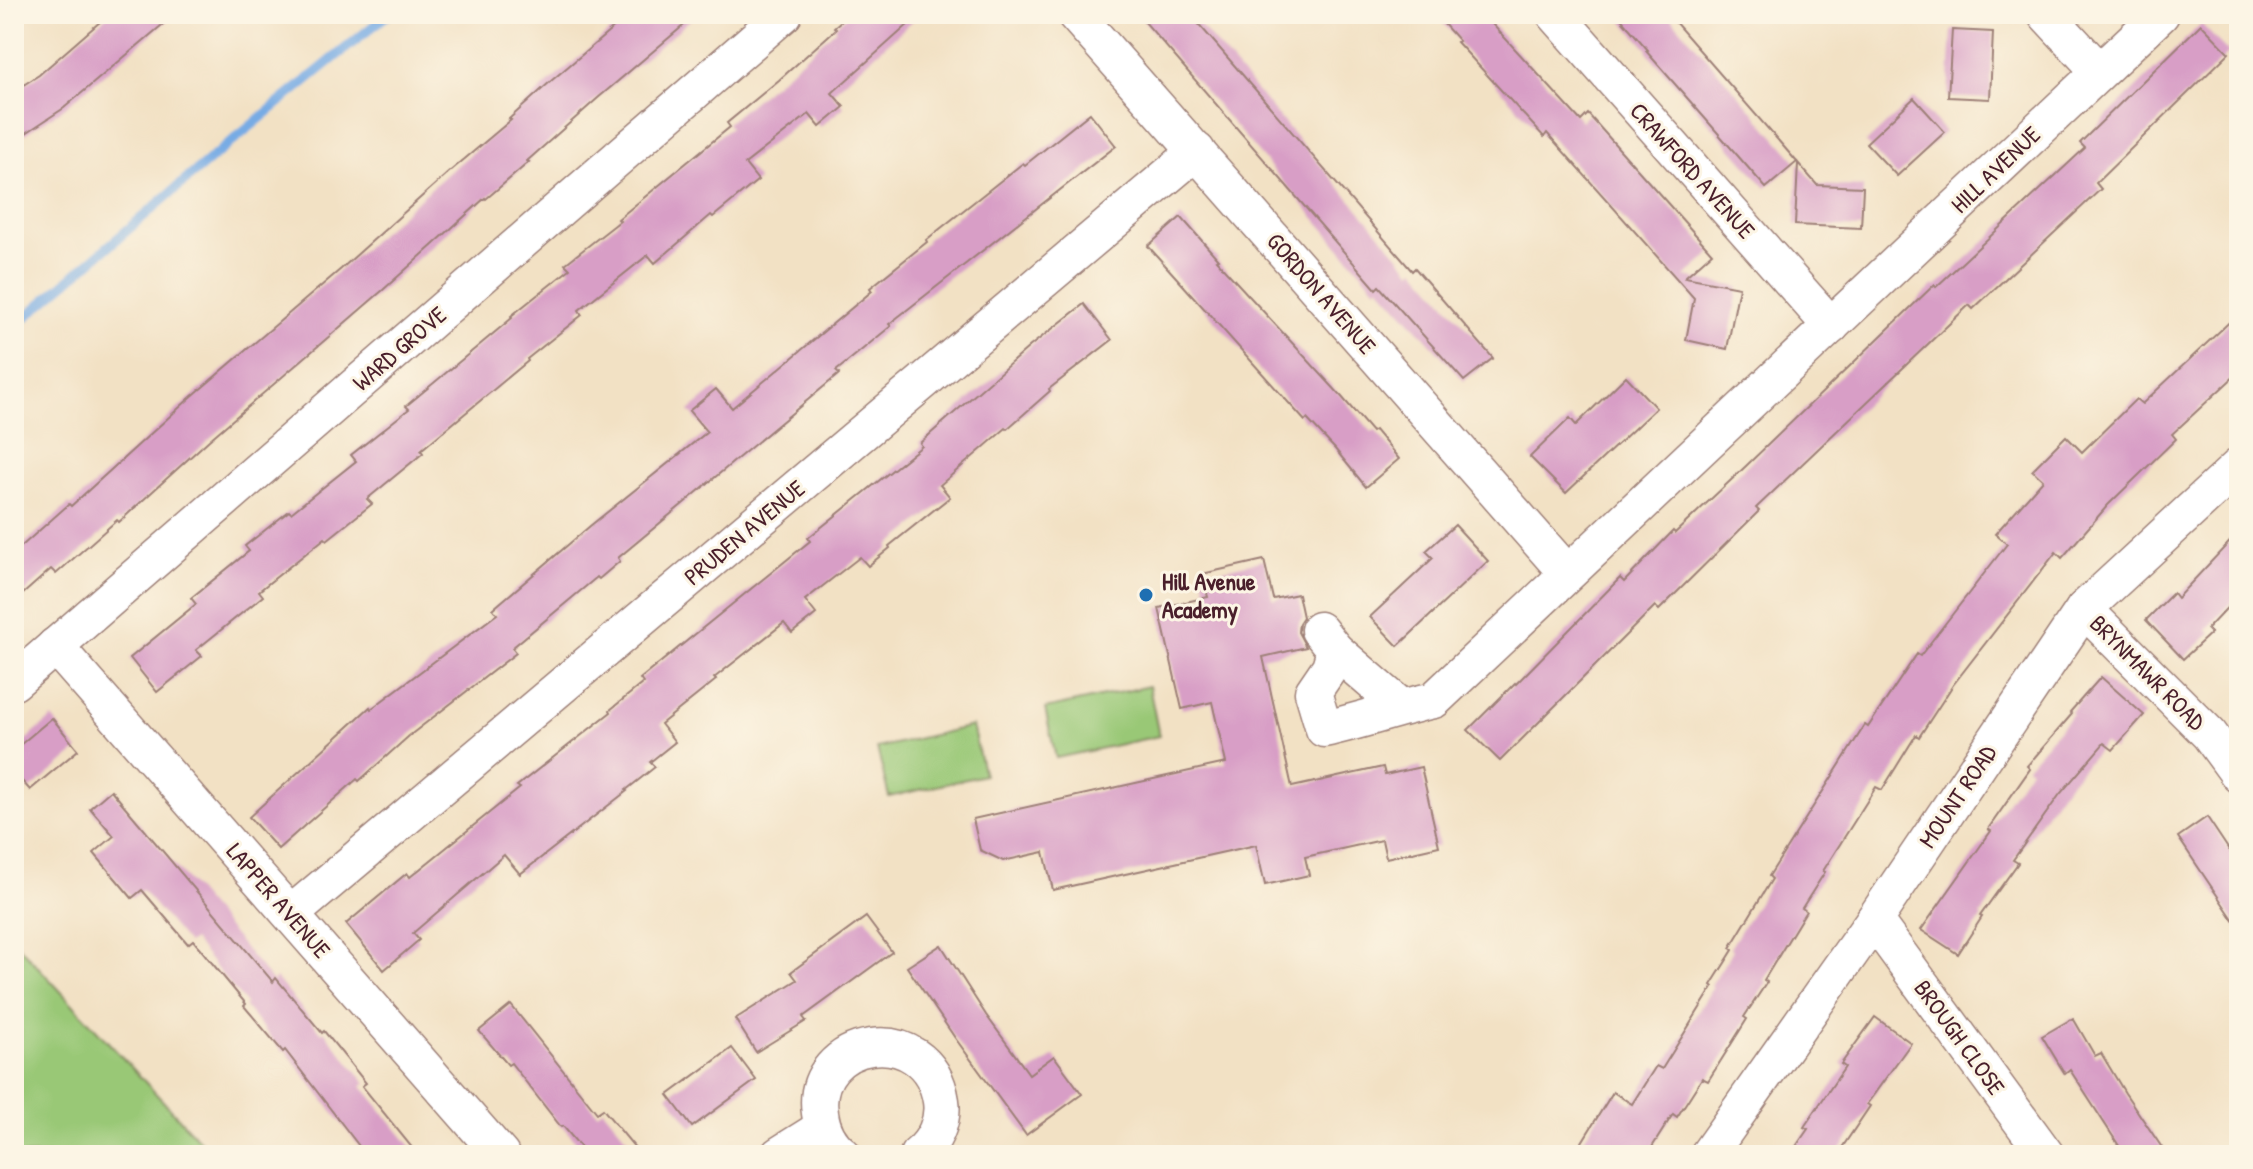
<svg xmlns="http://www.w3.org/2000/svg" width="2253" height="1169" font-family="'Patrick Hand',sans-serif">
  <rect width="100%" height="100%" fill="#fcf5e5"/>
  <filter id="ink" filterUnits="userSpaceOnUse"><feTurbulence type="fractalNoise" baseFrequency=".0125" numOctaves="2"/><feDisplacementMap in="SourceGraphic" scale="16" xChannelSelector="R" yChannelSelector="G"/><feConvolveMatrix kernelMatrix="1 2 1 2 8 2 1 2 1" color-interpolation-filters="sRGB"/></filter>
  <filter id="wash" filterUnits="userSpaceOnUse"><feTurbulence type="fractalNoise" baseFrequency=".006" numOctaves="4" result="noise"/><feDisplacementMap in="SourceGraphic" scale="32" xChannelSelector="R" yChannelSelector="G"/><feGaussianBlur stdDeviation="1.8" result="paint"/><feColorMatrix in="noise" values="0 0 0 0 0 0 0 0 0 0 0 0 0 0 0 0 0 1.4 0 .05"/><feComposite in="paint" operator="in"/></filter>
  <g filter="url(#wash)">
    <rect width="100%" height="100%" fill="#f2e1c4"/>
    <g fill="#99c876" stroke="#727450" stroke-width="2">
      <path d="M1149,686l10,50 -103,22 -11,-49z"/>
      <path d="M972,726l12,49 -95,22 -12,-49z"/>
      <path d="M14,941l199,214h-199z"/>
    </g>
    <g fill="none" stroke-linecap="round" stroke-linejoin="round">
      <path stroke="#77abe4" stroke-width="10" d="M14,327l200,-171 174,-142"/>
    </g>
    <g id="blocks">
      <g fill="#d89ec6">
        <path d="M109,14h66l-111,94 -50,33v-50l25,-16z"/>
        <path d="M630,14h67l-99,84 -71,63 2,1 -43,37 -1,-1 -102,92 -174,150 -90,82 -2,-2 -61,54 -5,-5 -37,33v-49l55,-49 2,2 119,-108 151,-129 107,-96 63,-53 -2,-1 42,-38z"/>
        <path d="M849,14h71l-88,79 12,14 -24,20 -11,-13 -64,50 13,16 -45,37 -2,-2 -56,48 -7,-8 -69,55 3,5 -55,44 1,2 -107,89 2,3 -56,46 5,5 -45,36 -2,-2 -66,53 4,5 -67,54 6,6 -45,36 -27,-34 66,-54 -5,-6 58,-47 -4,-5 44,-35 2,2 65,-52 -5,-6 58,-46 -3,-3 106,-88 -1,-2 59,-47 -5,-5 55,-43 -2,-2 112,-92 -3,-4 52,-43 57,-51 -2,-2z"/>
        <path d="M1138,14h52l222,257 3,-3 78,90 -29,23 -85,-95 -3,3z"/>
        <path d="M1435,14h48l98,107 7,-7 124,139 -27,24 54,10 -12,62 -41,-9 8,-42 -147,-165 -3,4 -87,-95 2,-1z"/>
        <path d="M1617,14h51l129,148 -31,26 -120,-137 2,-1z"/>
        <path d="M2201,24l28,29 -133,130 5,6 -128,120 -4,-4 -213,203 3,3 -100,99 -4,-4 -155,155 -32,-31 47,-47 1,1 104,-106 4,4 49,-51 2,2 71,-67 188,-181 2,2 149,-139 -5,-5z"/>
        <path d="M1952,30l41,2 -3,67 -42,-2z"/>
        <path d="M1914,98l31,34 -48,44 -31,-33z"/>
        <path d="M1090,113l26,33 -227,178 2,2 -55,45 3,3 -221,184 2,3 -21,18 -2,-2 -85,71 4,5 -107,83 -50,45 -2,-2 -79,70 -29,-32 121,-110 1,2 126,-95 -4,-5 97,-83 117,-94 -18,-21 27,-22 16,19 140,-117 -2,-3 57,-46 -1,-2 97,-77 2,2z"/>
        <path d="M1798,163l19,22 46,2 -2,41 -66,-3z"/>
        <path d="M1181,217l37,42 -2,1 125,136 31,36 3,-2 24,29 -33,28 -31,-38 -28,-30 -2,2 -157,-175z"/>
        <path d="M1084,304l28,36 -63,49 1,2 -43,38 -1,-1 -66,57 10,12 -61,49 1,2 -22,18 -8,-9 -55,43 11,14 -24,19 -8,-10 -70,55 2,2 -55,44 14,18 -25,20 5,5 -29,23 1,1 -107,83 -16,-19 -91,78 6,7 -35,30 -38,-46 61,-51 3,4 110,-89 -3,-2 94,-74 -1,-2 33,-27 -3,-4 170,-138 -2,-3 114,-92 -2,-3 109,-96z"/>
        <path d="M2239,313v59l-67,62 4,5 -68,66 -46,53 -6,-6 -103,133 -34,52 -3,-2 -34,55 -6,-3 -53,84 2,1 -23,36 4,3 -42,69 3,2 -23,35 3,2 -39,62 -6,-3 -25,39 -4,-3 -26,41h-73l39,-63 19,12 24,-38 6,3 51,-82 -2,-2 22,-35 -3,-2 42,-69 -3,-3 96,-151 3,2 49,-73 3,2 87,-112 -12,-10 48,-54 -11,-10 34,-34 16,16 54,-53 6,5z"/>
        <path d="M1626,376l30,32 -90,85 -36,-36 40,-39 6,7z"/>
        <path d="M1455,525l33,36 -90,85 -28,-29 63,-59 -7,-7z"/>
        <path d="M2239,532v63l-32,34 4,4 -28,26 -37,-39 27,-27 4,5z"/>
        <path d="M1264,560l9,39 25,-5 5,23 -4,6 -1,9 8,15 -43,10 29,130 91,-20 2,8 36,-8 18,79 -53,12 -4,-18 -77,17 4,18 -44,10 -9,-40 -203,45 -9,-38 -41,9 -23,-11 -7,-31 253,-56 -14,-61 -30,7 -23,-101 49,-11 -6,-23z"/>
        <path d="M2101,677l43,38 -31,35 -9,-7 -44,51 -47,66 5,3 -38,53 2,1 -24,37 -37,-24 70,-99 -3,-2 42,-60 -3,-3 45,-52 -2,-2z"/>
        <path d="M52,718l26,32 -48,40 -16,-18v-22z"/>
        <path d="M111,790l162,192 3,-4 46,55 2,-2 42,52 -4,3 56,69h-52l-81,-105 -2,2 -39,-46 2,-2 -53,-64 -5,4 -46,-54 -10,8 -38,-45 20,-17 -24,-28z"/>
        <path d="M2207,817l32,48v63l-61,-91z"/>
        <path d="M866,917l26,35 -89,65 3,4 -50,31 -21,-33 62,-39 -6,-8z"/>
        <path d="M941,945l45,70 43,59 25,-18 28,38 -56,41 -71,-97 -48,-71z"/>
        <path d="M511,1005l86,108 6,-4 38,46h-54l-24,-29 -2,1 -50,-64 -3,2 -29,-34z"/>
        <path d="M1875,1017l36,26 -44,61 3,2 -33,49h-47l18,-26 -4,-2 41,-60 -4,-3z"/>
        <path d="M2073,1018l22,38 6,-3 24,40 42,62h-42l-55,-85 -5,4 -23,-38z"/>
        <path d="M732,1048l24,32 -64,47 -24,-32z"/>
      </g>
    </g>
  </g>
  <g filter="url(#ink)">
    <use href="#blocks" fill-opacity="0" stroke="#9e8078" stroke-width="2"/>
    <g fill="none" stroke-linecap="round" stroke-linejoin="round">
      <g stroke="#9e8078" stroke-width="39">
        <g id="minor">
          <path d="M1075,14l492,559"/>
          <path d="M1555,14l276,312"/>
          <path d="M2046,14l53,57"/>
          <path d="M2084,609l125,125 30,41"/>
          <path d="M1319,630l16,20 -5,17 -17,25 11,37c37,-8 73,-21 110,-29l727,-686"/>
          <path d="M55,646l446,509"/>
          <path d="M1335,650l66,57"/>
          <path d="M14,682l770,-668"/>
          <path d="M291,914l906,-763"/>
          <path d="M1874,920l172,235"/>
          <path d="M779,1155l43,-27"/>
          <path d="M843,1155c-14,-11 -21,-25 -23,-42 -12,-75 108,-97 121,-12 3,20 -7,42 -23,54"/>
          <path d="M1708,1155l166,-235 210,-311 155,-143"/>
        </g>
      </g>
      <use href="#minor" stroke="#fff" stroke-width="36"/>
    </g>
  </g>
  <circle fill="#1f6fb2" stroke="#fcf5e5" stroke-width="3" cx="1146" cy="595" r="8"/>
  <g text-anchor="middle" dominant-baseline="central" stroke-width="6" stroke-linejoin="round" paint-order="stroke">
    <g font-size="24" fill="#4a1f2b" stroke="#fcf5e5">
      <text transform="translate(1995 169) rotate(-44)">HILL AVENUE</text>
      <text transform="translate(1693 170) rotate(48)">CRAWFORD AVENUE</text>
      <text transform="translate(1322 293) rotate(49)">GORDON AVENUE</text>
      <text transform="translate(399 348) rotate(-41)">WARD GROVE</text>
      <text transform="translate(744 532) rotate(-40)">PRUDEN AVENUE</text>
      <text transform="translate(2148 672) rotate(45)">BRYNMAWR ROAD</text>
      <text transform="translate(1957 796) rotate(-56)">MOUNT ROAD</text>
      <text transform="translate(279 900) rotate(49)">LAPPER AVENUE</text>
      <text transform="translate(1960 1037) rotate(54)">BROUGH CLOSE</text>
    </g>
    <g font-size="24" font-weight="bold" fill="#4a1f2b" stroke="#fcf5e5" text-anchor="start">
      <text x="1162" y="581">Hill Avenue<tspan x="1162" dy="28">Academy</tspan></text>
    </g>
  </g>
  <rect width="2253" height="1169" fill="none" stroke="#fcf5e5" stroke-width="48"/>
</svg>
